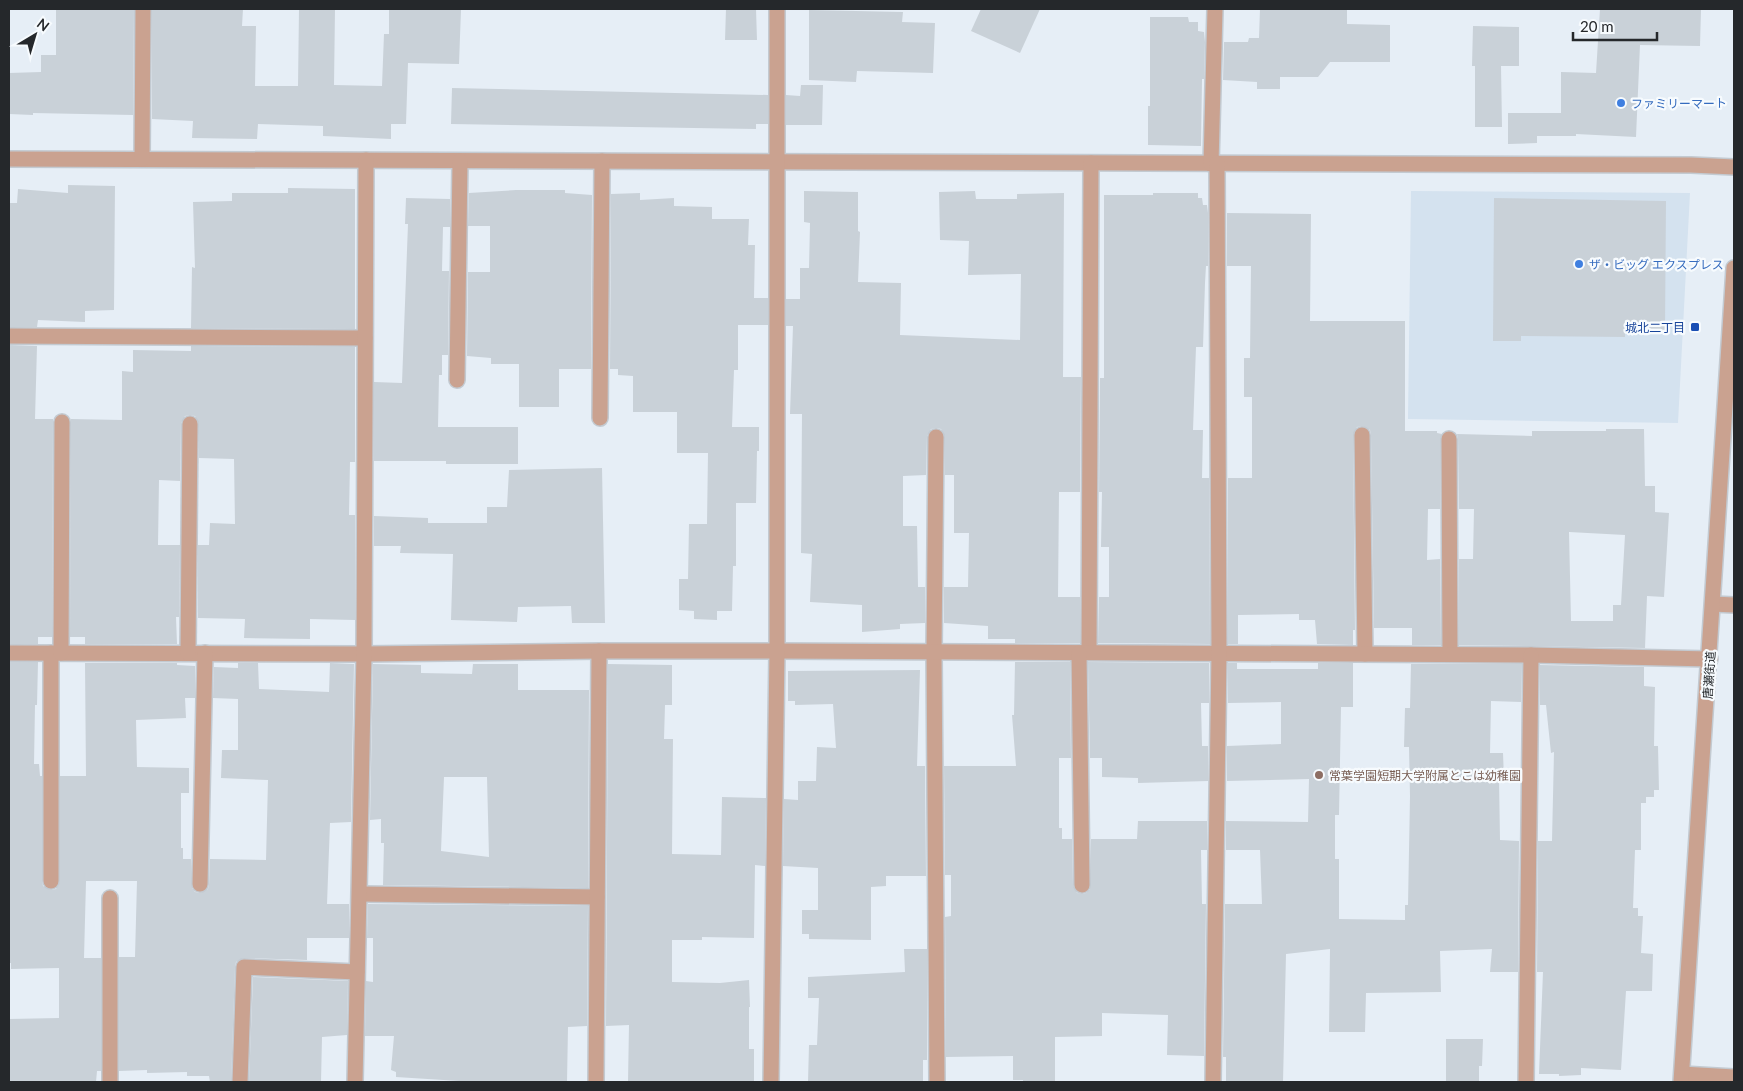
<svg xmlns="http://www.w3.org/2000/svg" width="1743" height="1091" font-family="Lato,'Noto Sans JP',sans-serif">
  <rect width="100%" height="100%" fill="#e6eef6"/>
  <path fill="#d4e2ef" d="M1411,191l279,2 -12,230 -270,-4z"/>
  <g fill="#c9d1d8" fill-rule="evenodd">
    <path d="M56,9h78l-1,106 -100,-2v2l-24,-1v-41l32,-1v-17h15z"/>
    <path d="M152,9h91l-1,17h14l-1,60h43l1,-77h36l-1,76 48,1 2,-52h5v-25h72l-2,55 -51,-1 -2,61h-15v15l-68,-3v-10l-65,-2 -1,15 -65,-1 1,-17 -41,-2z"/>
    <path d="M726,9h30l1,31h-32z"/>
    <path d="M981,9h59l-20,44 -49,-22z"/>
    <path d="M1260,9h87v15l43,1v37h-60l-12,15h-38v12h-23v-7l-34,-2 1,-38h24l1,-4h10z"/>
    <path d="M1600,9h101l-1,37 -60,-1 -4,92 -60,-3v2h-39v7l-29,1v-31h53v-41l35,1z"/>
    <path d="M809,10l94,2 -1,10 33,1 -2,50 -76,-2 -1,11 -47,-2z"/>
    <path d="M1150,17h38l1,5h9v9l6,1 1,10 -1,37h-2l-1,67 -53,-1v-39h2z"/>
    <path d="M1473,26l46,1v39h-18l1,61h-27v-61h-3z"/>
    <path d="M801,85h22l-1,40h-36v-30l14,1z"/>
    <path d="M452,88l316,7v29h-12v5l-305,-5z"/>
    <path d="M68,185l47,1 -1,124 -29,1v11l-47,-2 -1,7h-28v-124h8l1,-14 50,4z"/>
    <path d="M288,188l67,1v140l-164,-1 1,-61 3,1 -2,-66 39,-1v-8h56z"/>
    <path d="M516,190h49v3l27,2 -1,174h-32v38h-40v-43h-28v-6l-24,-2 1,-84h22v-46h-22l1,-33z"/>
    <path d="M804,191l54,1v39l2,1 -2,50 43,1 -1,52 120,5 1,-66 -53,1 1,-34 -29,-1 -1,-48 36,-1 1,8h41v-5l47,-1 -1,184h18l-1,115h-21l-1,105h22v46h-65v-4h-27v-13l-44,-3v-36h24l1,-54h-15v-58h-9v-38l-4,-8 -4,-1 -6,1 -4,7 -1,39 -23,1v50h14l1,61h7v36l-25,1v5l-38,3v-27l-52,-3 2,-48 -11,-1 1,-139h-12l3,-88h-7v-27h14v-31h9l1,-45 -6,-1z"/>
    <path d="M640,193v7l34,-2v8l38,1v12h37l-1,26h7l-1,53h14v27h-30v45h-4l-2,57h27v24h-2l-1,52h-20v63h-3l-1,45h-15v9l-23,-1v-8l-15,-1v-31h9l1,-55h18l1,-71h-31v-41h-44v-36l-15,-1v-6h-8l1,-175z"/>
    <path d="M1153,193h45v5h4l1,7h4l1,8v53h-2l-1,17 -2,64h-7l-3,83h10l-1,48h7l1,166 -112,-1 1,-46h10v-50h-8l1,-55h-3l1,-114h4v-183h49z"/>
    <path d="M406,198l44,1v28h-7l-1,44h7l-1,84h-6v20h-3l-1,52h80v37h-72v-3h-72v-79l28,1 6,-159h-3z"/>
    <path d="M1494,198l172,3 -1,129 -40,-1v8l-104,-1v5h-28z"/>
    <path d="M1227,213l84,1 -1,107h95v110h32v2l5,1 -2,5v70h-12l-1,51 13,-1 1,86h-29v-17h-38l-3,-193 -1,-5 -8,-4 -5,1 -4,8 2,195h-2v15l-36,-1 -2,-24h-16v-6l-61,1v29h-10v-166h24v-81h-8v-39h6l1,-92h-24z"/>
    <path d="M9,345l28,1 -2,73h18l-1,218h-14v7h-29z"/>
    <path d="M191,346l164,1v115h-5l-1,53h6v105l-45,-1v20l-66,-1 1,-19 -47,-1v-73h11l1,-22 25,1 -1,-65 -35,-1v-34l-4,-8 -5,-1 -5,1 -4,7 -1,58 -21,-1 -1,65h22l-1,72h-3l1,27h-92v-7h-15l1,-218 51,1v-49l11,1v-22l58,1z"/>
    <path d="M1606,429h38l1,57h10v26l14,1 -5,84 -17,-1 -2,52 -186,-3v-86h14l1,-50h-15l-1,-70 -1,-5 75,2v-5h74zM1569,532l56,3 -4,70h-8v16h-42z"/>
    <path d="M602,468l3,155h-33l-1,-17 -53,1 -1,15 -66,-2 2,-66 -53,-1 1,-7h-27v-30l54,2v5h59v-16h20l2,-37z"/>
    <path d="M9,662h29l-1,43h-2l-1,59h5l1,12h2v105l1,5 8,4 5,-1 4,-8v-105h26l-1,-113h92v2l18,1v32h-10l1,20 -50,2 1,47 52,1v25h-8v55h2v11h8l1,29 3,4 5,1 8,-4 1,-4 1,-26 56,1 2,-80 -47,-2 1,-28h16v-51l-25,-1 1,-31 24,1v-5h20l1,26 70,3 1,-29 24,1 -3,158 -21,1 -3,81h22v34h-42v22l-63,-2 -8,4 -1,5 -4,115h-21l-1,-6h-22v-4l-40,1v-3l-28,1v-114h16l2,-76h-51l-2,77h17v113h-4l-1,11h-87v-63l50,-1v-50l-48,1v-6h-2z"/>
    <path d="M1015,662h55l1,96h-12v70h3v11h10l1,46 4,8 5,1 4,-1 4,-4 1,-50h46l1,-18h69v29h-6l1,54h4l-2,152 -37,-1 1,-40 -66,-2v23l-47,1v45h-32v-2h-10v-24l-67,1 -1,-140 6,-1v-41h-6l-1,-109h72l-4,-51h2z"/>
    <path d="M1088,662l121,1v40h-8l1,43h6v35l-70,2v-5l-36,-1v-19h-12z"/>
    <path d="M1228,663h9v6h81v-6h35v44h-12l-2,108h-4v44h4v60l66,1v-15h3l2,-109 -1,-49h-5l1,-39h5l1,-44h111l-1,38 -30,-1 -1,52h13l1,26h-5l1,61 19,1 -1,131h-28l2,-23 -52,2 1,41 -75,1 -1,39h-36l1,-83 -44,5 -3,128h-57v-25h-3l2,-153h37l-2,-54h-34v-29l82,1 1,-43 -82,2v-35l54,-2v-42l-53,1z"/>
    <path d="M373,664l48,1v8l51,1 1,-10h45v26h71l-1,198 -205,-3 1,-42h-3v-24l-11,1zM444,777h43l2,80 -48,-6z"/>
    <path d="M608,664l64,1v40h-7l-1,34h9l-1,115 49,1 1,-58 44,1 -1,68 -10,-1 -1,73 -52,-1v3h-30v42l48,1 29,-3 1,27h-1v42h5v33h-126l1,-57 -23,1z"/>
    <path d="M1540,665l104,2v19l11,1 -1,59h4l1,44h-5v7h-8v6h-5v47h-6l-2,58h5v8h5l-2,37 12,1 -1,37h-26l-5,79 -40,-2v7l-22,1v-2h-20l4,-102h-6l1,-131h14l2,-89 -3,1 -5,-48h-6z"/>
    <path d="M920,670l-3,96h8l1,110h-40v10l-15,1v53l-62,-1v-5h-7v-24h16v-42l-35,-2 1,-67 14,1v-19h18l1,-34 19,1 -3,-44 -38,1v-4h-7v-30z"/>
    <path d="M368,904l220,2 -1,120 -19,1 -1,55h-92l-79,-5v-5l-5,-2 3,-34h-29l1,-55 7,1v-44h-6z"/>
    <path d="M904,949h23v111h-4v22h-115l1,-37h8l2,-47h-11v-21l97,-5z"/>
    <path d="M253,977l95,4 -1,54 -25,2 -1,45h-72z"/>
    <path d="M1446,1039h37l-1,27h-3v16h-33z"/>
  </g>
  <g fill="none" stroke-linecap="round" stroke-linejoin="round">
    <g stroke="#c3cad1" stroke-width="18">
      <g id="minor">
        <path d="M9,159l1682,6 43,2"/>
        <path d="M142,159l1,-150"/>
        <path d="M1211,164l4,-155"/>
        <path d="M9,336l356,2"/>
        <path d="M457,380l3,-219"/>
        <path d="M600,418l2,-257"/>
        <path d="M1362,435l3,219"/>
        <path d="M936,437l-2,215 3,430"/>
        <path d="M1449,439l1,215"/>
        <path d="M1713,604l21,1"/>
        <path d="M1089,652l2,-489"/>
        <path d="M9,653l355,1 235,-3h178l754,4 179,4"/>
        <path d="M51,653v228"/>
        <path d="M61,653l1,-231"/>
        <path d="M188,653l2,-229"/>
        <path d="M1079,653l3,232"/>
        <path d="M200,884l5,-231"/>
        <path d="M360,894l237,3"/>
        <path d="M110,898v184"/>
        <path d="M1682,1074l52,3"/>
        <path d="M240,1082l4,-115 113,5"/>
        <path d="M355,1082l9,-428 2,-494"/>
        <path d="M596,1082l3,-431"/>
        <path d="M771,1082l6,-431v-642"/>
        <path d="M1213,1082l6,-429 -2,-490"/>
        <path d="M1526,1082l5,-427"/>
        <path d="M1681,1082l53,-814"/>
      </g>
    </g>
    <use href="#minor" stroke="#caa290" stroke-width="15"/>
  </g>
  <g fill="#3f7fe0" stroke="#f7fbfe" stroke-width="2">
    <circle cx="1621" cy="103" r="5"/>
    <circle cx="1579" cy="264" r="5"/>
  </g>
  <rect fill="#1a4fb4" stroke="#f7fbfe" stroke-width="2" x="1690" y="322" width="10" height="10" rx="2.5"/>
  <circle fill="#8d6e63" stroke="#f7fbfe" stroke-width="2" cx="1319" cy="775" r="5"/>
  <g text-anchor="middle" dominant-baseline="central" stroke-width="4.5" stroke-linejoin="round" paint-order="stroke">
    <g font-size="12" fill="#366cbe" stroke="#f7fbfe" text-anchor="start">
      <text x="1631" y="103">ファミリーマート</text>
      <text x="1589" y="264">ザ・ビッグ エクスプレス</text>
    </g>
    <g font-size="12" fill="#164399" stroke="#f7fbfe" text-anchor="end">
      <text x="1685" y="327">城北二丁目</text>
    </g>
    <g font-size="12" fill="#25282b" stroke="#f7fbfe">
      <text transform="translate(1709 675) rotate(-86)">唐瀬街道</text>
    </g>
    <g font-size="12" fill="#785e54" stroke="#f7fbfe" text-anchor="start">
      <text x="1329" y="775">常葉学園短期大学附属とこは幼稚園</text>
    </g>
  </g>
  <rect width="1743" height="1091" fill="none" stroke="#25282b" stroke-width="20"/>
  <g transform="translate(35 35) rotate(38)" stroke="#f7fbfe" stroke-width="4" paint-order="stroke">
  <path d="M0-4L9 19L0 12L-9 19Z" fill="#25282b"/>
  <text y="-8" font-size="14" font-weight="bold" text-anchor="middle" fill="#25282b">N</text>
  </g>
  <path d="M1573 32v8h84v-8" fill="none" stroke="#25282b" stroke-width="2.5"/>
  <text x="1580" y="32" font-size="15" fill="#25282b" stroke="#f7fbfe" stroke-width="4" paint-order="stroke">20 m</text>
</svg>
